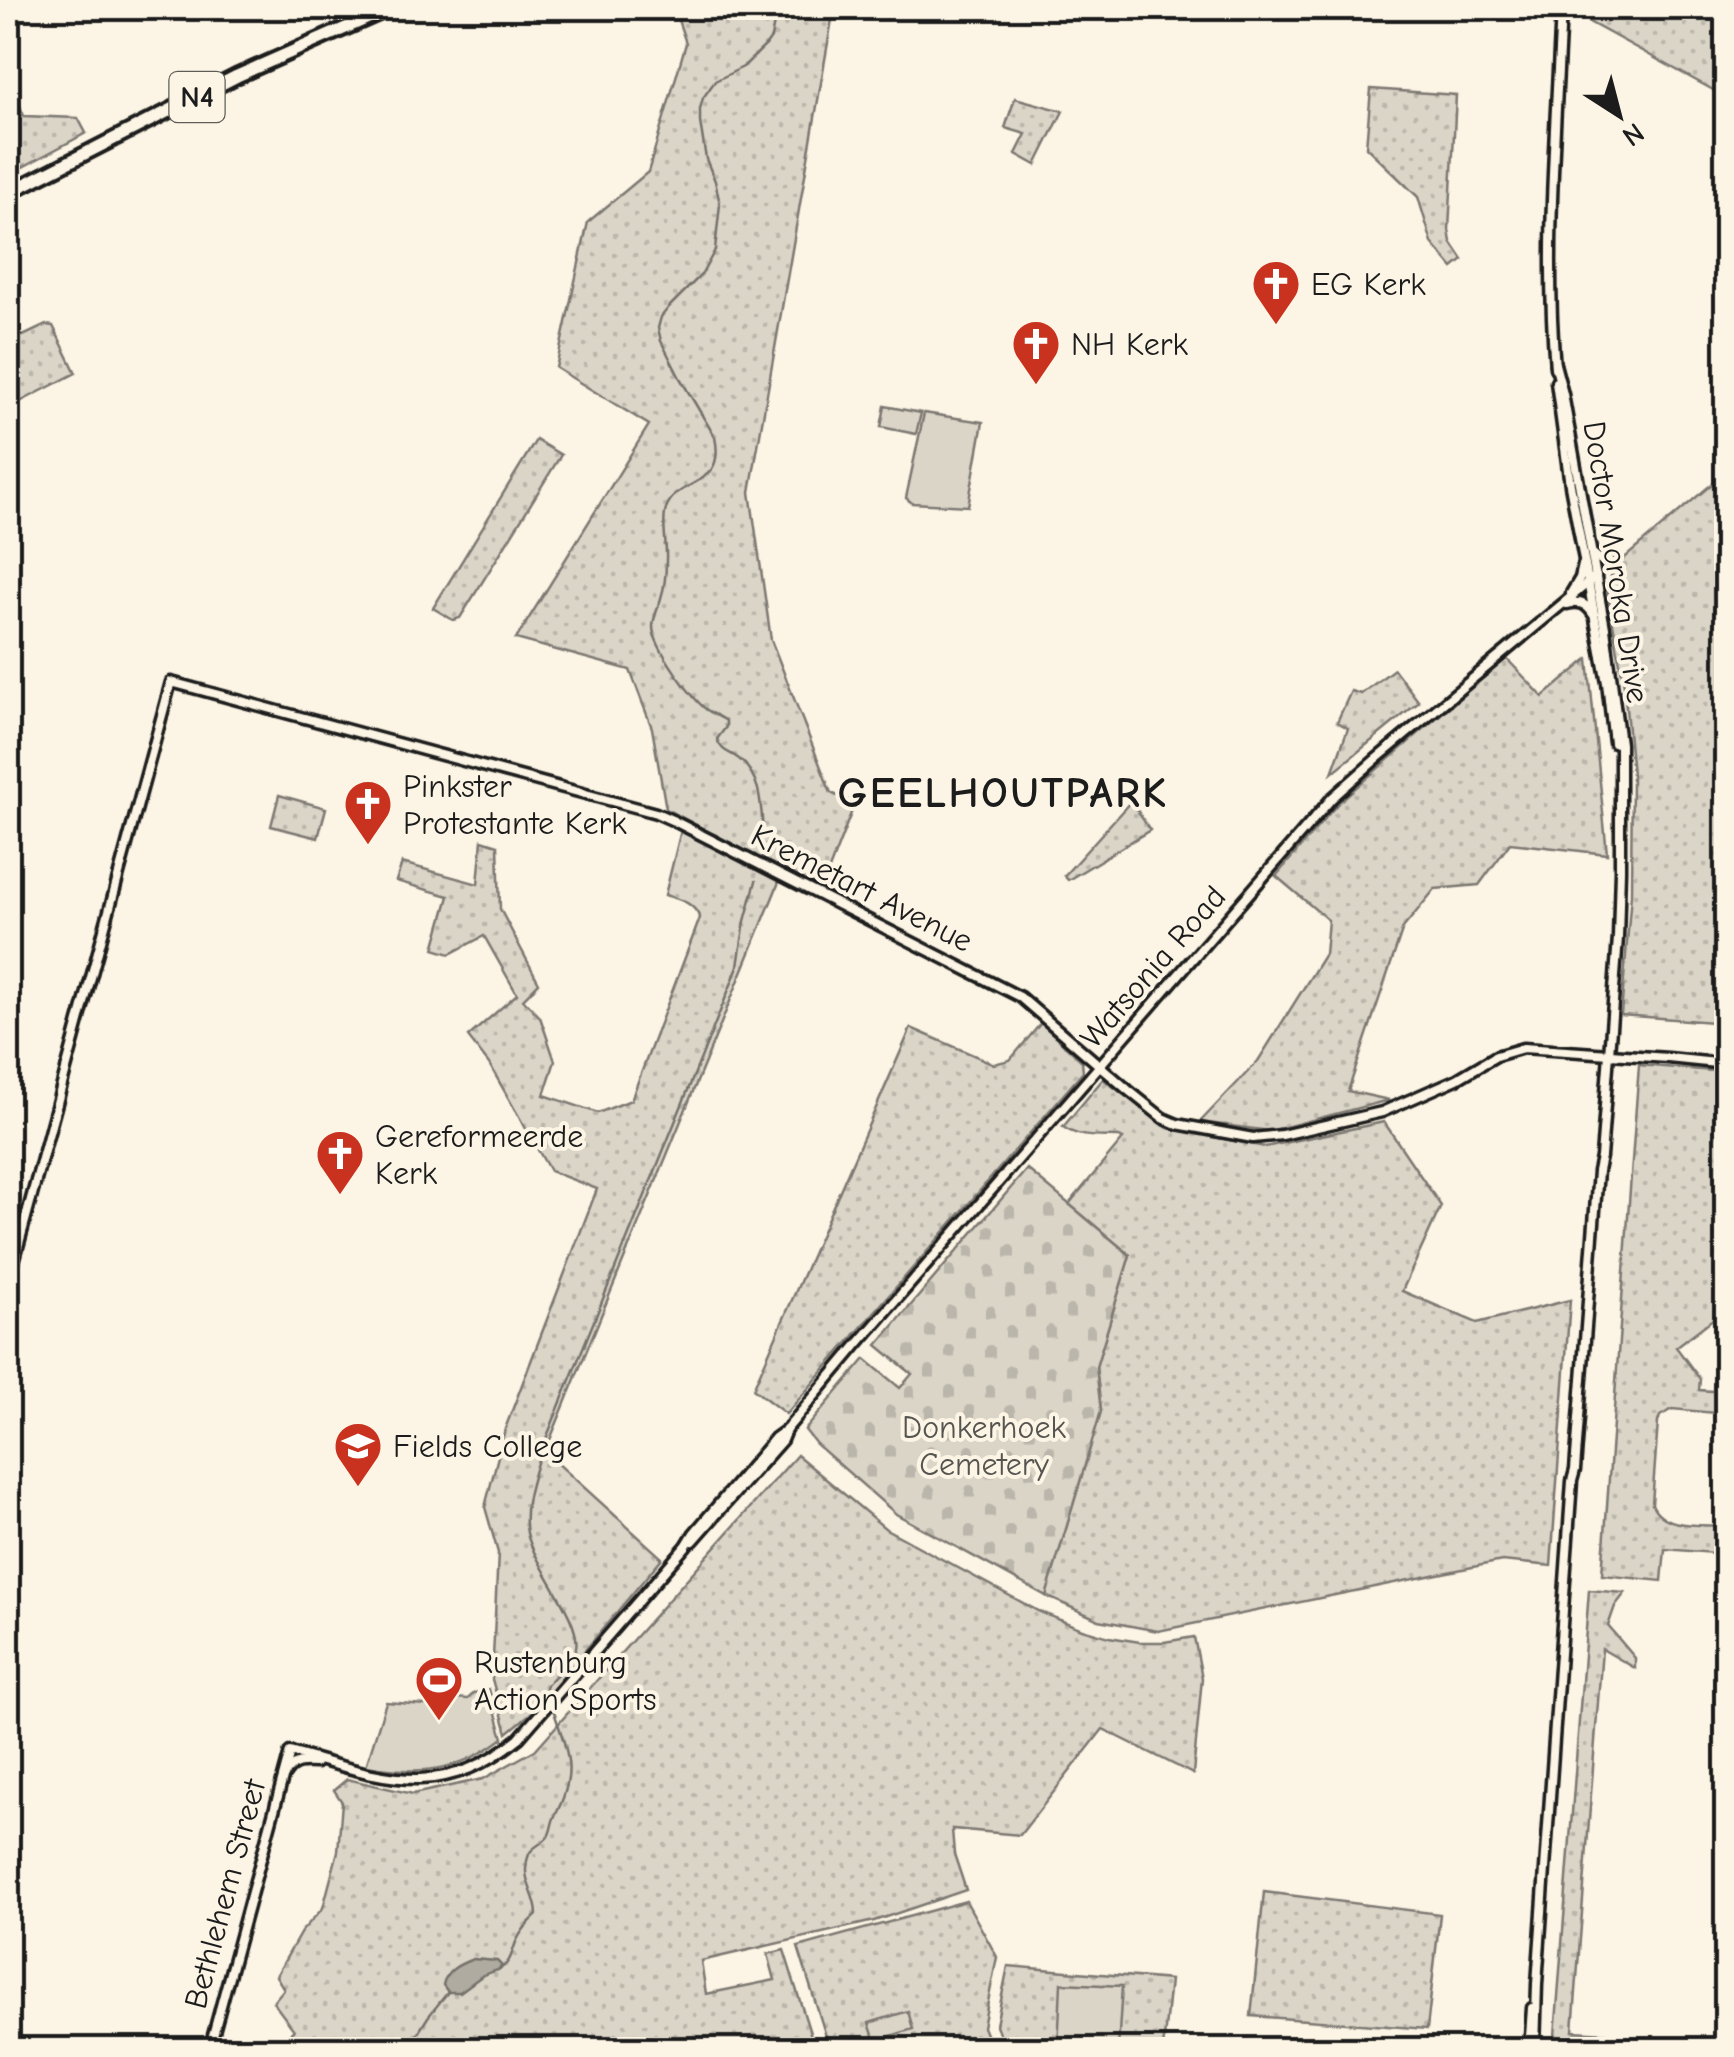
<svg xmlns="http://www.w3.org/2000/svg" width="1734" height="2057" font-family="'Comic Neue',sans-serif">
  <defs>
    <pattern id="grass-dots" width="8" height="8" patternUnits="userSpaceOnUse" patternTransform="scale(2.5)"><rect width="8" height="8" fill="#dbd5c8"/><path d="M2 2h.1M6 6h.1" fill="none" stroke="#bbb6ab" stroke-width="1.8" stroke-linecap="round"/></pattern>
    <pattern id="cemetery-stones" width="16" height="16" patternUnits="userSpaceOnUse" patternTransform="scale(2.5)"><rect width="16" height="16" fill="#dbd5c8"/><path d="M2 7V4a2 2 0 0 1 4 0v3zM10 15v-3a2 2 0 0 1 4 0v3z" fill="#bbb6ab"/></pattern>
  </defs>
  <rect width="100%" height="100%" fill="#fcf5e5"/>
  <filter id="ink" filterUnits="userSpaceOnUse"><feTurbulence type="fractalNoise" baseFrequency=".01" numOctaves="2"/><feDisplacementMap in="SourceGraphic" scale="20" xChannelSelector="R" yChannelSelector="G"/><feConvolveMatrix kernelMatrix="1 2 1 2 8 2 1 2 1" color-interpolation-filters="sRGB"/></filter>
  <g filter="url(#ink)">
    <g fill="url(#grass-dots)" stroke="#7c7872" stroke-width="2.5">
      <path d="M704,8h130l-84,484 21,148 60,153 24,10 -34,87 -155,-81 -14,-81 -22,-58 -114,-31 133,-214 -93,-57 32,-146 60,-50 38,-129 -9,-26z"/>
      <path d="M1581,8h145v89l-146,-80z"/>
      <path d="M8,66l2,16 14,34 54,2 8,15 -78,42z"/>
      <path d="M1371,89l85,6 -7,135 2,12 12,18 -10,8 -21,-25 -14,-46 -52,-50z"/>
      <path d="M1015,98l48,13 -27,54 -20,-11 10,-20 -21,-6z"/>
      <path d="M46,325l7,1 23,47 -60,31 -3,12 -5,-1v-87l15,8z"/>
      <path d="M536,440l25,15 -101,163 -7,2 -20,-12z"/>
      <path d="M1726,472v551l-105,-8 10,-121 1,-119 -8,-89 -17,-97 7,-22z"/>
      <path d="M1506,658l37,39 45,-38 19,195 -97,-11 -31,42 -44,4 -32,39 -55,163 41,9 -119,31 -70,-9 58,-61 67,-107 3,-34 -52,-44 63,-74z"/>
      <path d="M1394,669l25,33 -87,71 16,-45 -11,-6 14,-31 10,3z"/>
      <path d="M279,795l47,13 -8,30 -47,-12z"/>
      <path d="M1131,801l19,29 -82,50 -4,-4z"/>
      <path d="M681,830l98,52 -234,570 117,106 -126,151 -29,24 -15,-54 6,-126 -13,-46 20,-78 92,-240 -47,-18 -61,-107 -21,-27 49,-43 -33,-58 -34,18 -16,-5 15,-53 -53,-15 6,-18 76,21 4,-44 16,5 2,64 39,74 -16,16 17,18 15,44 -11,34 54,18 33,-13 69,-182c-7,-16 -19,-18 -35,-23z"/>
      <path d="M1041,1023l41,38 1,11 -297,342 -33,-25 158,-361 83,36 16,-4z"/>
      <path d="M1639,1065l87,7v237l-50,38 24,32 -1,11 27,2v22l-54,-5 -12,7 -2,6 -6,82c11,26 50,20 74,22v28l-61,-5 -3,32 -60,-6z"/>
      <path d="M1103,1079l65,49 97,19 119,-25 57,84 -39,85 75,32 93,-23 -19,266 -49,-5 -344,70 -59,-11 -53,-24 55,-185 -5,-44 34,-112 -61,-51 54,-65 -4,-2c-20,-1 -39,2 -56,-10z"/>
      <path d="M797,1455l89,74 152,82 44,18 27,8 31,5h24l30,-5 8,41 -9,96 -90,-45 -83,106 -68,-6 2,25 12,36 -92,31 -173,40 5,33 69,-14 -7,-26 16,-4 31,99h-523l-8,-10 10,-9 -21,-28 11,-13 -8,-13 25,-44 22,-24 15,-57 4,-49 -8,-12 13,-11 66,15 70,-15 52,-29z"/>
      <path d="M1589,1590l36,3 -10,13 -7,20 27,32v10l-33,-19 -29,382 33,2v7l-13,9h-39z"/>
      <path d="M1264,1892l176,22 -13,115 -176,-13z"/>
      <path d="M966,1901l31,56 -14,70 9,22h-162l-32,-102z"/>
      <path d="M1008,1966l162,14 -7,69h-158l-9,-24z"/>
    </g>
    <path fill="url(#cemetery-stones)" stroke="#7c7872" stroke-width="2.5" d="M1027,1169l103,86 -34,112 5,44 -55,185 -150,-82 -80,-70 -11,-14 60,-71 35,29 12,-14 -35,-29z"/>
    <g fill="#dbd5c8" stroke="#7c7872" stroke-width="2.5">
      <path d="M885,406l36,7 -5,21 -35,-7z"/>
      <path d="M924,413l59,9 -15,84 -56,-3 -6,-5z"/>
      <path d="M489,1689l14,49c-45,35 -83,37 -137,28l20,-64 39,3 1,-9 42,3 6,-6z"/>
      <path d="M1061,1983l61,3 -4,63h-60z"/>
      <path d="M908,2011l5,18 -38,12 -6,-18z"/>
    </g>
    <path fill="#b0aba1" stroke="#75726c" stroke-width="2.5" d="M473,1959l24,2 5,5 -4,4 -15,5 -23,17h-12l-5,-7c3,-15 17,-21 30,-26z"/>
    <g fill="none" stroke-linecap="round" stroke-linejoin="round">
      <g stroke="#75726c" stroke-width="2.5">
        <path d="M763,833c-2,-26 -1,-56 -24,-74 -10,-8 -17,-6 -22,-20l9,-12v-6c-6,-4 -13,-7 -19,-11 -15,-11 -54,-65 -54,-83 0,-10 6,-20 8,-29 4,-12 5,-26 5,-38 1,-16 -5,-39 1,-54 13,-29 59,-18 48,-69l-35,-59 -19,-37 -3,-13 3,-11 8,-10 33,-33 13,-24 5,-46 -5,-23 -9,-22 -6,-37v-13l3,-11 12,-17 28,-14 23,-22 5,-7 6,-30"/>
        <path d="M548,1698l-3,-7 2,-6c8,-10 26,-24 29,-37 6,-28 -43,-85 -49,-115 -5,-25 5,-53 12,-77l193,-474 6,-16 7,-45 11,-40"/>
        <path d="M498,1970c13,-7 13,-15 18,-28 5,-11 12,-19 21,-27 0,-22 -18,-35 -8,-61 4,-8 12,-9 18,-16 5,-6 4,-15 8,-22 23,-44 13,-62 -2,-107"/>
        <path d="M415,2038l13,-21 20,-25"/>
      </g>
      <g stroke="#1c1c1c" stroke-width="15">
        <path id="tertiary" d="M8,1284l163,-602 485,131 18,8 346,176 108,93 35,28 14,6 76,14 29,-3 100,-23 75,-33 39,-23 27,-8 145,10 58,6"/>
      </g>
      <g stroke="#1c1c1c" stroke-width="15">
        <g id="secondary">
          <path d="M1555,368c-10,-120 1,-241 6,-360"/>
          <path d="M1556,382l14,103 37,198 7,60"/>
          <path d="M1593,554l6,5 12,3"/>
          <path d="M1571,593l9,-15 3,-13"/>
          <path d="M1567,604c12,-3 19,-1 26,10"/>
          <path d="M693,1541l89,-101 4,-10"/>
          <path d="M285,1774c8,-12 17,-12 31,-11"/>
          <path d="M209,2050l81,-298c89,24 150,52 229,-14l167,-192 8,-13 81,-95 11,-8 72,-86 474,-546 43,-38 221,-184"/>
          <path d="M1529,2050l3,-42"/>
          <path d="M1535,2050l2,-66 35,-503 3,-11 23,-299 3,-14 17,-219 2,-68v-126l-15,-116 -42,-234 -8,-30"/>
        </g>
      </g>
      <g stroke="#1c1c1c" stroke-width="19">
        <path id="trunk" d="M8,193l229,-117 154,-68"/>
      </g>
      <use href="#tertiary" stroke="#fcf5e5" stroke-width="8"/>
      <use href="#secondary" stroke="#fcf5e5" stroke-width="8"/>
      <use href="#trunk" stroke="#fcf5e5" stroke-width="11"/>
    </g>
  </g>
  <defs>
    <g id="church-pin" transform="scale(2.5)"><path d="M0 17L-7.5 6A9.5 9.5 0 1 1 7.5 6Z" fill="#c8321e" stroke="#fcf5e5"/><path d="M-1.2-6h2.4v3.5h3.3v2.4h-3.3V6h-2.4V-.1h-3.3v-2.4h3.3Z" fill="#fff"/></g>
    <g id="university-pin" transform="scale(2.5)"><path d="M0 17L-7.5 6A9.5 9.5 0 1 1 7.5 6Z" fill="#c8321e" stroke="#fcf5e5"/><path d="M0-5L7-2L0 1L-7-2ZM-4 1L0 2.5L4 1V4Q0 6-4 4Z" fill="#fff"/></g>
    <g id="stadium-pin" transform="scale(2.5)"><path d="M0 17L-7.5 6A9.5 9.5 0 1 1 7.5 6Z" fill="#c8321e" stroke="#fcf5e5"/><path d="M0-5a6.5 5 0 1 0 0 10a6.5 5 0 1 0 0-10ZM-3.5-1.8h7v3.6h-7Z" fill="#fff"/></g>
  </defs>
  <g fill-rule="evenodd">
    <use href="#church-pin" x="1276" y="284"/>
    <use href="#church-pin" x="1036" y="344"/>
    <use href="#church-pin" x="368" y="804"/>
    <use href="#church-pin" x="340" y="1154"/>
    <use href="#university-pin" x="358" y="1446"/>
    <use href="#stadium-pin" x="439" y="1680"/>
  </g>
  <g text-anchor="middle" dominant-baseline="central" stroke-width="8" stroke-linejoin="round" paint-order="stroke">
    <rect fill="#fcf5e5" stroke="#5f5d58" stroke-width="2.5" x="169.5" y="72" width="55" height="50" rx="8"/>
    <g font-size="30" font-weight="bold" fill="#1c1c1c">
      <text x="197" y="97">N4</text>
    </g>
    <g font-size="32" fill="#1c1c1c" stroke="#fcf5e5" text-anchor="start">
      <text x="1311" y="284">EG Kerk</text>
      <text x="1071" y="344">NH Kerk</text>
      <text x="403" y="786">Pinkster<tspan x="403" dy="37">Protestante Kerk</tspan></text>
      <text x="375" y="1136">Gereformeerde<tspan x="375" dy="37">Kerk</tspan></text>
      <text x="393" y="1446">Fields College</text>
      <text x="474" y="1662">Rustenburg<tspan x="474" dy="37">Action Sports</tspan></text>
    </g>
    <g font-size="32" fill="#1c1c1c" stroke="#fcf5e5">
      <text transform="translate(1616 562) rotate(81)">Doctor Moroka Drive</text>
      <text transform="translate(862 888) rotate(27)">Kremetart Avenue</text>
      <text transform="translate(1153 967) rotate(-49)">Watsonia Road</text>
      <text transform="translate(225 1894) rotate(-75)">Bethlehem Street</text>
    </g>
    <g font-size="32" fill="#555450" stroke="#fcf5e5">
      <text x="984" y="1427">Donkerhoek<tspan x="984" dy="37">Cemetery</tspan></text>
    </g>
    <g font-size="42" font-weight="bold" letter-spacing="2.5" fill="#1c1c1c" stroke="#fcf5e5">
      <text x="1003" y="793">GEELHOUTPARK</text>
    </g>
  </g>
  <rect width="1734" height="2057" fill="none" stroke="#fcf5e5" stroke-width="40"/>
  <rect x="20" y="20" width="1694" height="2017" fill="none" stroke="#1c1c1c" stroke-width="4" filter="url(#ink)"/>
  <g transform="translate(1619 115) rotate(144)" stroke="#fcf5e5" stroke-width="8" paint-order="stroke">
  <path d="M0-8L18 38L0 25L-18 38Z" fill="#1c1c1c"/>
  <text y="-15" font-size="28" font-weight="bold" text-anchor="middle" fill="#1c1c1c">N</text>
  </g>
</svg>
